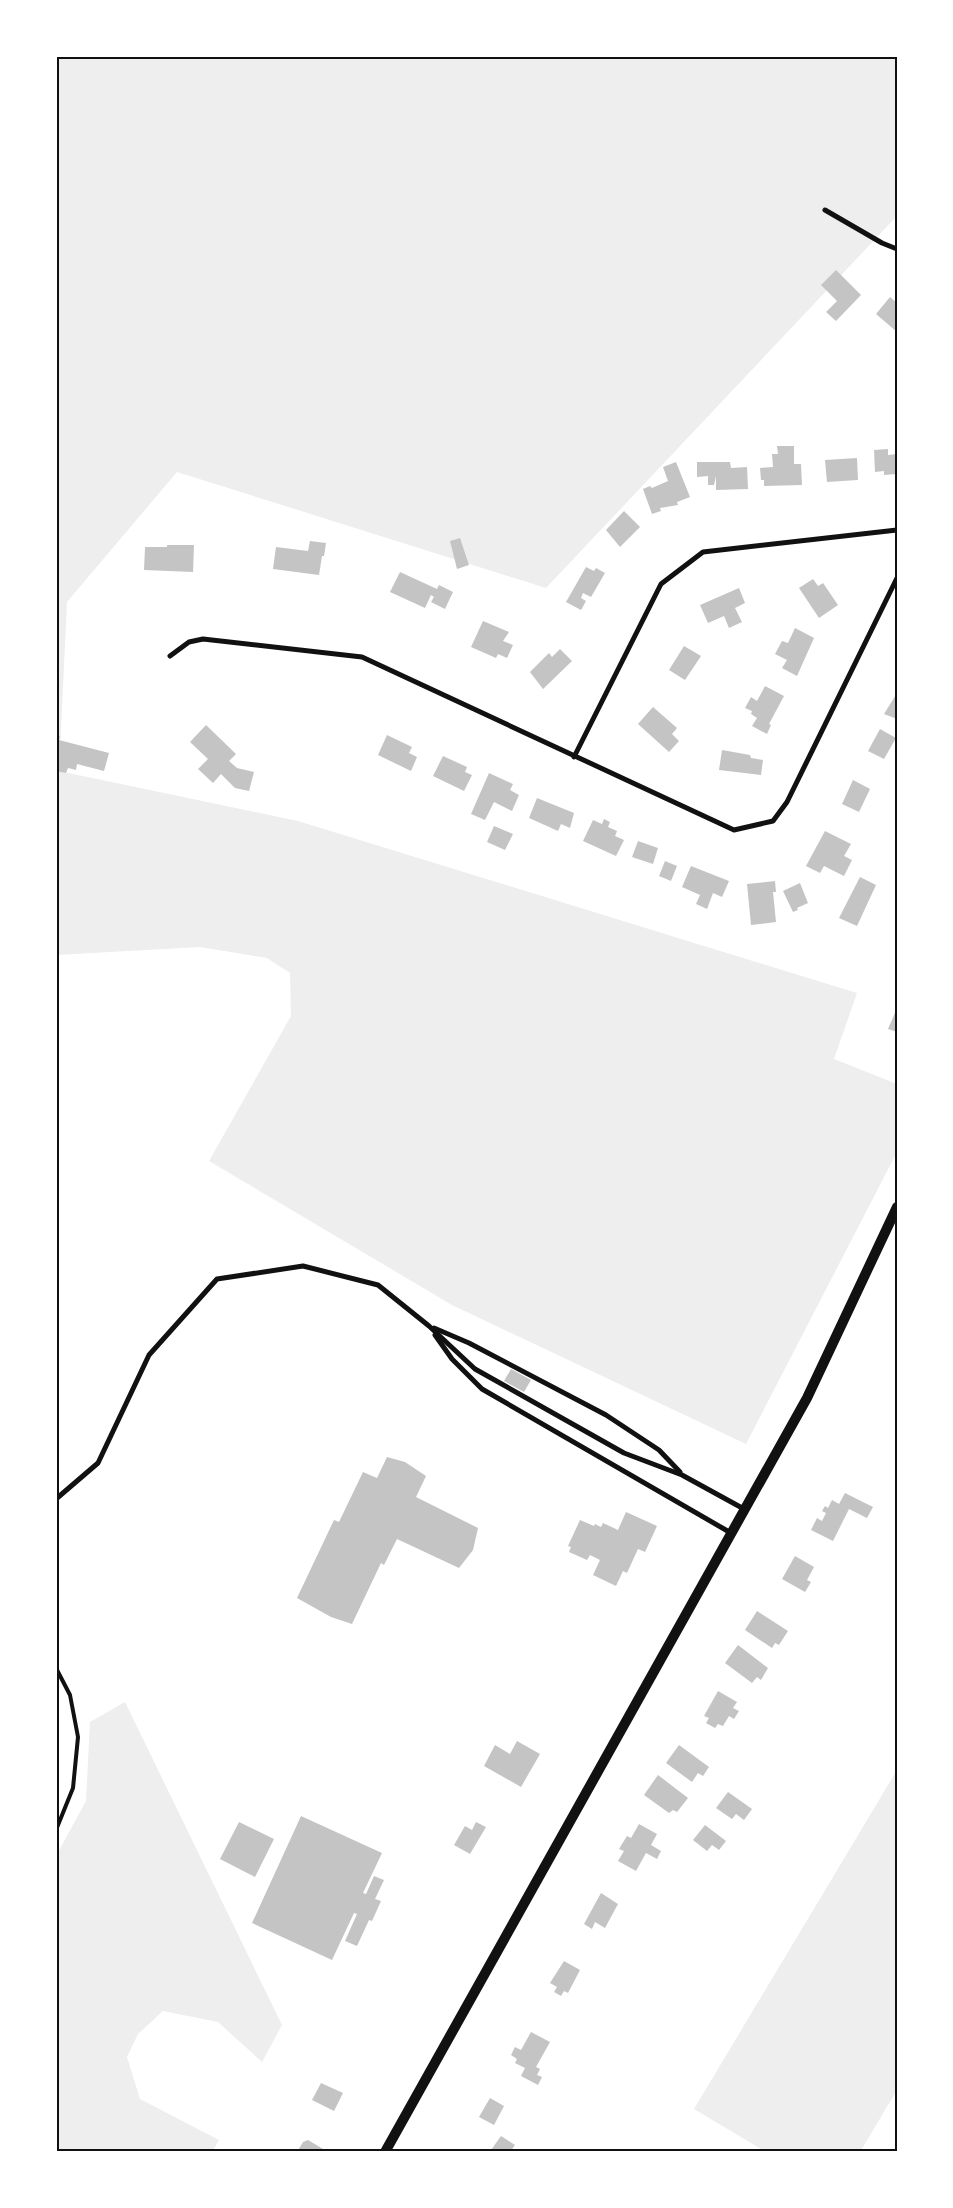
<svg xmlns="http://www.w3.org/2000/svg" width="953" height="2208" font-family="'Open Sans',sans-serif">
  <rect width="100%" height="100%" fill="#fff"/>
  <g fill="#eee">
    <path d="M56,56h841v160l-351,372 -369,-116 -110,130 -8,169 239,50 559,172 -23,66 63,25v68l-151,292 -294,-139 -243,-144 82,-145 -1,-43 -23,-15 -67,-11 -144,8z"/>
    <path d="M125,1702l157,323 -20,37 -44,-40 -55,-11 -25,23 -11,23 13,42 79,41 -7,12h-156v-296l30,-55 4,-79z"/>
    <path d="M897,1770v320l-37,62h-94l-72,-43z"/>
  </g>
  <g fill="#c4c4c4">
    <path d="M836,270l25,25 -25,26 -10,-9 11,-11 -16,-16z"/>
    <path d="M890,297l7,6v29l-21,-18z"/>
    <path d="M777,446h17v18h7l1,21 -38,1v-6h-3l-1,-12 13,-1 -1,-13h6z"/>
    <path d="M888,449v6l9,-1v20l-13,1v-4l-9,1 -1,-22z"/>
    <path d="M857,458l1,22 -31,2 -2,-22z"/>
    <path d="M676,462l14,35 -13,5 1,3 -18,3 1,3 -9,3 -9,-25 7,-3 2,2 16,-7 -5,-14z"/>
    <path d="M697,462h33l1,6 16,-1 1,22 -32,1v-14l-2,9h-6v-9l-11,1z"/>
    <path d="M624,511l16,16 -20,20 -14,-17z"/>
    <path d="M460,538l9,27 -12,4 -7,-28z"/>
    <path d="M310,541l16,2 -2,13h-2l-3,19 -46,-6 3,-22 32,4z"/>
    <path d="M167,545h27l-1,27 -49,-2 1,-23h22z"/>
    <path d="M586,567l8,4 2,-3 9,5 -14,24 -8,-4 -2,5 5,3 -5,9 -15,-8z"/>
    <path d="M400,572l37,17 2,-4 14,7 -8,17 -14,-7 3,-5 -3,-2 -6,13 -35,-16z"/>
    <path d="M813,579l5,7 5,-3 15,22 -19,13 -20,-30z"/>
    <path d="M739,588l6,15 -10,5 7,14 -13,6 -5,-12 -16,7 -8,-18z"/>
    <path d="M483,621l26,11 -6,9 10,4 -6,13 -9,-4 -2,4 -25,-11z"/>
    <path d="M795,628l19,10 -17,38 -15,-8 5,-8 -12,-6 7,-13 6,2z"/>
    <path d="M684,646l17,10 -16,24 -16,-10z"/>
    <path d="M560,649l12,12 -29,28 -13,-17 19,-19 3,4z"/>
    <path d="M765,686l19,10 -15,28 2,1 -4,9 -15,-8 5,-8 -6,-4 1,-3 -7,-3 6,-11 6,4z"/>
    <path d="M897,693v26l-13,-5z"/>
    <path d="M653,707l24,21 -5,6 7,7 -10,11 -31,-28z"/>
    <path d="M206,725l30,29 -7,7 8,7 17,4 -5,19 -14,-3 -14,-14 -8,9 -15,-14 10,-10 -18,-17z"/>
    <path d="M880,729l16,9 -12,21 -16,-8z"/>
    <path d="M56,735l4,1 -1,4 50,13 -5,18 -27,-7 -1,6 -8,-2 -2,5 -10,-2z"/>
    <path d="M387,735l25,12 -3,6 8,4 -6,14 -33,-16z"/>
    <path d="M722,750l28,5 1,3 12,2 -2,15 -42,-5z"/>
    <path d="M443,756l24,11 -2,5 7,3 -8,16 -31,-15z"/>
    <path d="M489,773l24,11 -3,6 9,5 -7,16 -18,-9 -9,18 -14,-6z"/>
    <path d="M853,780l17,9 -11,23 -17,-8z"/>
    <path d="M537,798l37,15 -4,15 -9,-4 -3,7 -29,-13z"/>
    <path d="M604,819l6,3 -2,5 9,4 -2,5 9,4 -8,16 -33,-15 10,-21 9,4z"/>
    <path d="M494,826l19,8 -8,16 -18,-8z"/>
    <path d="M825,831l26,13 -7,12 8,4 -8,16 -20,-10 -4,7 -14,-7z"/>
    <path d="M638,841l20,7 -5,16 -21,-7z"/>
    <path d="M665,861l12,5 -6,15 -12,-5z"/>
    <path d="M691,866l38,15 -7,16 -9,-4 -6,16 -11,-5 4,-9 -18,-8z"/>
    <path d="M860,877l16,8 -19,41 -18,-8z"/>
    <path d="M775,881l1,11h-3l3,30 -25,3 -4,-41z"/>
    <path d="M800,883l8,20 -11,5 1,2 -5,2 -10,-21z"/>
    <path d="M897,1008v24l-9,-3z"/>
    <path d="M511,1369l20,11 -7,12 -20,-11z"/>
    <path d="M387,1457l18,5 21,14 -10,21 62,31 -5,22 -14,18 -62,-29 -13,26 -3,-2 -29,61 -21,-7 -34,-19 37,-78 5,2 24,-50 14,6z"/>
    <path d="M845,1493l28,14 -6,11 -18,-9 -16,32 -22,-11 6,-12 5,3 4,-8 -4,-2 3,-5 3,2 4,-8 7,4z"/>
    <path d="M626,1512l31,14 -12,26 -7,-3 -11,24 -4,-2 -7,15 -23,-11 7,-15 -10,-5 -3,5 -18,-8 2,-5 -3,-1 12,-26 14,6 1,-2 6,3 2,-4 15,7z"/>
    <path d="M795,1556l19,11 -7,13 4,2 -6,10 -23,-13z"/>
    <path d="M757,1611l31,20 -9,14 -4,-2 -3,5 -27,-18z"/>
    <path d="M738,1645l30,23 -7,12 -4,-3 -5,6 -27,-20z"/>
    <path d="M718,1691l19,11 -4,6 6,3 -5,8 -5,-3 -6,10 -5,-2 -3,4 -9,-5 3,-5 -5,-2z"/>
    <path d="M517,1741l23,13 -19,33 -37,-21 11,-21 15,9z"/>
    <path d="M679,1745l30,22 -6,9 -5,-3 -6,9 -26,-19z"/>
    <path d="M658,1775l30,23 -11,14 -4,-2 -4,3 -25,-18z"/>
    <path d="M728,1792l24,17 -8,11 -8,-6 -4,5 -16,-11z"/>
    <path d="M301,1816l81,37 -19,40 3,1 8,-18 10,4 -9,19 6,2 -9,20 -3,-1 -12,26 -12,-5 12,-27 -3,-1 -22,47 -80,-37z"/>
    <path d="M239,1822l35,17 -19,38 -35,-18z"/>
    <path d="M476,1822l10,5 -16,27 -16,-9 11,-19 7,4z"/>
    <path d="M639,1824l18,10 -6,11 10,6 -4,8 -11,-6 -10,18 -18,-10 6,-10 -5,-2 8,-13 4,2z"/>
    <path d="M705,1825l21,16 -7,9 -7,-5 -5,6 -14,-11z"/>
    <path d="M601,1893l17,11 -13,24 -10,-6 -3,7 -8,-5z"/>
    <path d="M564,1961l16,9 -12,23 -4,-2 -3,5 -7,-4 3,-5 -7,-4z"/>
    <path d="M531,2032l19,10 -14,25 4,2 -3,6 5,2 -4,8 -17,-9 4,-8 -10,-5 2,-4 -6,-4 4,-8 6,3z"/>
    <path d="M321,2083l22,10 -9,18 -22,-11z"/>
    <path d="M490,2098l14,8 -10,19 -15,-8z"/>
    <path d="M501,2136l14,9 -5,7h-16l-3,-2z"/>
    <path d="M308,2140l15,9 -1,3h-25l6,-10z"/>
  </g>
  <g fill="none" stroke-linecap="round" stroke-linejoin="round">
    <path stroke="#111" stroke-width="4" d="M56,1668l14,27 8,42 -5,51 -17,42"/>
    <g stroke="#111" stroke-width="5">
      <path d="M825,210l57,33 15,6"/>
      <path d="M170,656l19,-14 14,-3 159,18 372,173 39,-9 14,-19 110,-224"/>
      <path d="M574,757l87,-173 42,-32 194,-22"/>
      <path d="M434,1328l35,15 137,72 53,35 21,22"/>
      <path d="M435,1335l17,24 30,30 249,144"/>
      <path d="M56,1499l42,-36 51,-108 68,-76 86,-13 75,19 51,41 46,43 149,84 58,22 62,34"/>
    </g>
    <path stroke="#111" stroke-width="10" d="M385,2152l422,-754 90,-191"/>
  </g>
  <rect width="953" height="2208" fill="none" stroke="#ffffff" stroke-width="115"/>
  <rect x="58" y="58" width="838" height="2092" fill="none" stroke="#111" stroke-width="2"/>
</svg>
